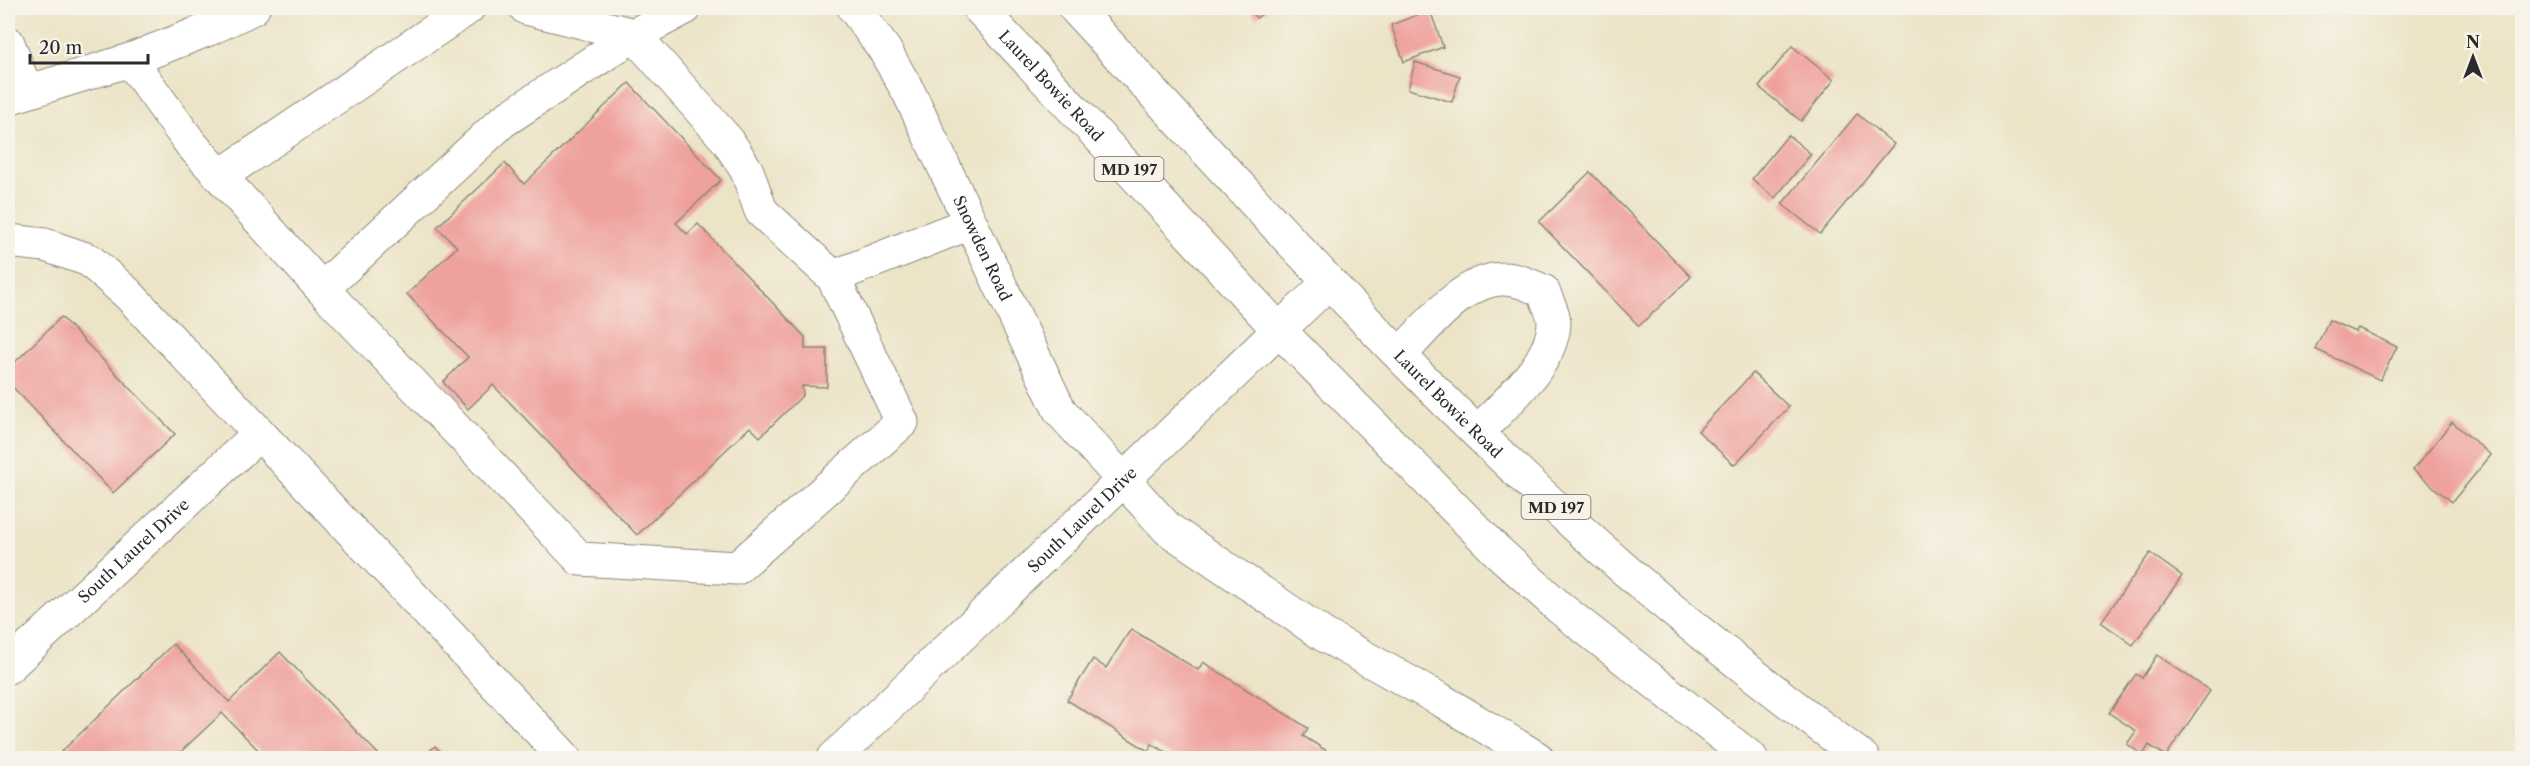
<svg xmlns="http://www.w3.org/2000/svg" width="2530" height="766" font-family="'Libre Caslon Text',serif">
  <rect width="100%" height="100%" fill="#f7f3e8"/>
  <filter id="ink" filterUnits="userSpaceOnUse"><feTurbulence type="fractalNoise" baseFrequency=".0167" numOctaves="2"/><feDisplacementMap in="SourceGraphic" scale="12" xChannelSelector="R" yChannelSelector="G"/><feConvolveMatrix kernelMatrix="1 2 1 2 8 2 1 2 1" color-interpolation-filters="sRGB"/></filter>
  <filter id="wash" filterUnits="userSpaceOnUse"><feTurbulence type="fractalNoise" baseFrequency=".008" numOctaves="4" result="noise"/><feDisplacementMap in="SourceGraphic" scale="24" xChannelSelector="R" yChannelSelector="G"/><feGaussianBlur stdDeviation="1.35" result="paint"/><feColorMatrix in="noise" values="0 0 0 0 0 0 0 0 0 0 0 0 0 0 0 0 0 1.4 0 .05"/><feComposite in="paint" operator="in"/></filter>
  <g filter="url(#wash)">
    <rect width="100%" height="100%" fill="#ece4c7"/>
    <g id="blocks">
      <g fill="#efa19e">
        <path d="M1249,8h25l-4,2 -1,-1 -13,9z"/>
        <path d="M1430,10l13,37 -39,15 -13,-37z"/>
        <path d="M1792,46l42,34 -33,41 -42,-34z"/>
        <path d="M1415,62l45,14 -8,26 -44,-13z"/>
        <path d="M629,83l92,97 -45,43 11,11 11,-10 107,113v12h22v38l-25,-1 1,9 -43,42 -10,-10 -113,108 -144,-150 -25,24 -25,-27 25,-25 -61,-63 50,-47 -20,-20 68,-64 19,21z"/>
        <path d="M1857,114l37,30 -74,90 -38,-30z"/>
        <path d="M1788,135l23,19 -36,44 -23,-19z"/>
        <path d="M1590,172l101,105 -52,49 -100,-104z"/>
        <path d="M61,317l114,117 -62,59 -104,-110 -1,2v-16z"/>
        <path d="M2329,320l26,12 3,-4 39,19 -17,33 -65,-31z"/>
        <path d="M1753,373l36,34 -55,58 -36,-34z"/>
        <path d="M2452,422l39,33 -39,47 -39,-32z"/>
        <path d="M2150,553l32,23 -49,69 -32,-23z"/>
        <path d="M1131,629l67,41 5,-8 105,66 -5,8 35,22h-162l-24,-14 -4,7 -81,-51 26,-41 13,9z"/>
        <path d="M173,644l56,58 51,-50 102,106h-116l-44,-45 -48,45h-119z"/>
        <path d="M2157,655l53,36 -44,65 -17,-11 -6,10 -16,-11 9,-13 -27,-18 27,-39 6,4z"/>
        <path d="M435,746l12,12h-25z"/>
      </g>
    </g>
  </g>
  <g filter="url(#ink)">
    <use href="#blocks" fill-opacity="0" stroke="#8c8879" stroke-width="1.5"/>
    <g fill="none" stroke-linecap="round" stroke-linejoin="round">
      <g stroke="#8c8879" stroke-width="35">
        <g id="minor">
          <path d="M468,8l-248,168 102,113 258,270 157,9 165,-146 -69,-145 -72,-66 -14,-40 -19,-30 -94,-106 -108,-27"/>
          <path id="s1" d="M854,8l30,41 25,44 151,318 108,118 156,106 117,65 96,58"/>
          <path d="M8,43l18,48"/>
          <path d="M130,60l61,84 29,32"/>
          <path d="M8,98l122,-38 79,-31 44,-21"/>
          <path d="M8,241l37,4 44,15 39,34 437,464"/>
          <path d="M833,277l137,-54"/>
          <path d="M322,289l181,-168 131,-86 51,-27"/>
          <path d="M1400,355c26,-27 63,-76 103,-76 14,0 27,6 40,12 3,9 11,21 11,31 -1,42 -49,81 -76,110"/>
          <path id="s2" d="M8,667l251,-233"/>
          <path id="s3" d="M834,758l495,-476"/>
        </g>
      </g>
      <g stroke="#8c8879" stroke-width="35">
        <g id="major">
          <path id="s4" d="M979,8l300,322 217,220 64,58 191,150"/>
          <path id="s5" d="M1075,8c177,191 351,388 548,560 77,67 158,129 240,190"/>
        </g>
      </g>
      <use href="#minor" stroke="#fff" stroke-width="33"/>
      <use href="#major" stroke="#fff" stroke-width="33"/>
    </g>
  </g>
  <g text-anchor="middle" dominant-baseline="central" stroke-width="5" stroke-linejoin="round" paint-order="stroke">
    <g fill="#f7f3e8" stroke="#686764" stroke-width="1.5">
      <rect x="1094.5" y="157" width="69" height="24" rx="4.5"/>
      <rect x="1521.5" y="495" width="69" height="24" rx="4.5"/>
    </g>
    <g font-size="15" font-weight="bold" fill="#2b2b2b">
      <text x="1129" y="169">MD 197</text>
      <text x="1556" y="507">MD 197</text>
    </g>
    <g font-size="16" fill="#2b2b2b" stroke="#f7f3e8">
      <text stroke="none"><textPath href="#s4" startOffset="106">Laurel Bowie Road</textPath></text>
      <text stroke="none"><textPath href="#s1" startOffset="273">Snowden Road</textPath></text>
      <text stroke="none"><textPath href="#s5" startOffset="544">Laurel Bowie Road</textPath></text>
      <text stroke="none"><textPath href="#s3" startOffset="344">South Laurel Drive</textPath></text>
      <text stroke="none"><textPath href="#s2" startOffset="171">South Laurel Drive</textPath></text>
    </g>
  </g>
  <rect width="2530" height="766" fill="none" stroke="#f7f3e8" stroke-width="30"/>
  <g transform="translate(2473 57)" stroke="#f7f3e8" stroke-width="4.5" paint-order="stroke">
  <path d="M0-4.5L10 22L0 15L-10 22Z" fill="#2b2b2b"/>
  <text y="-9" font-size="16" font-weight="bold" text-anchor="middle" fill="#2b2b2b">N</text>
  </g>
  <path d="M30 54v9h118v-9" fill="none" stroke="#2b2b2b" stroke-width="3"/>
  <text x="39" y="54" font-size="18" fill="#2b2b2b" stroke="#f7f3e8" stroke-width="4.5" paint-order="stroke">20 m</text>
</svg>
